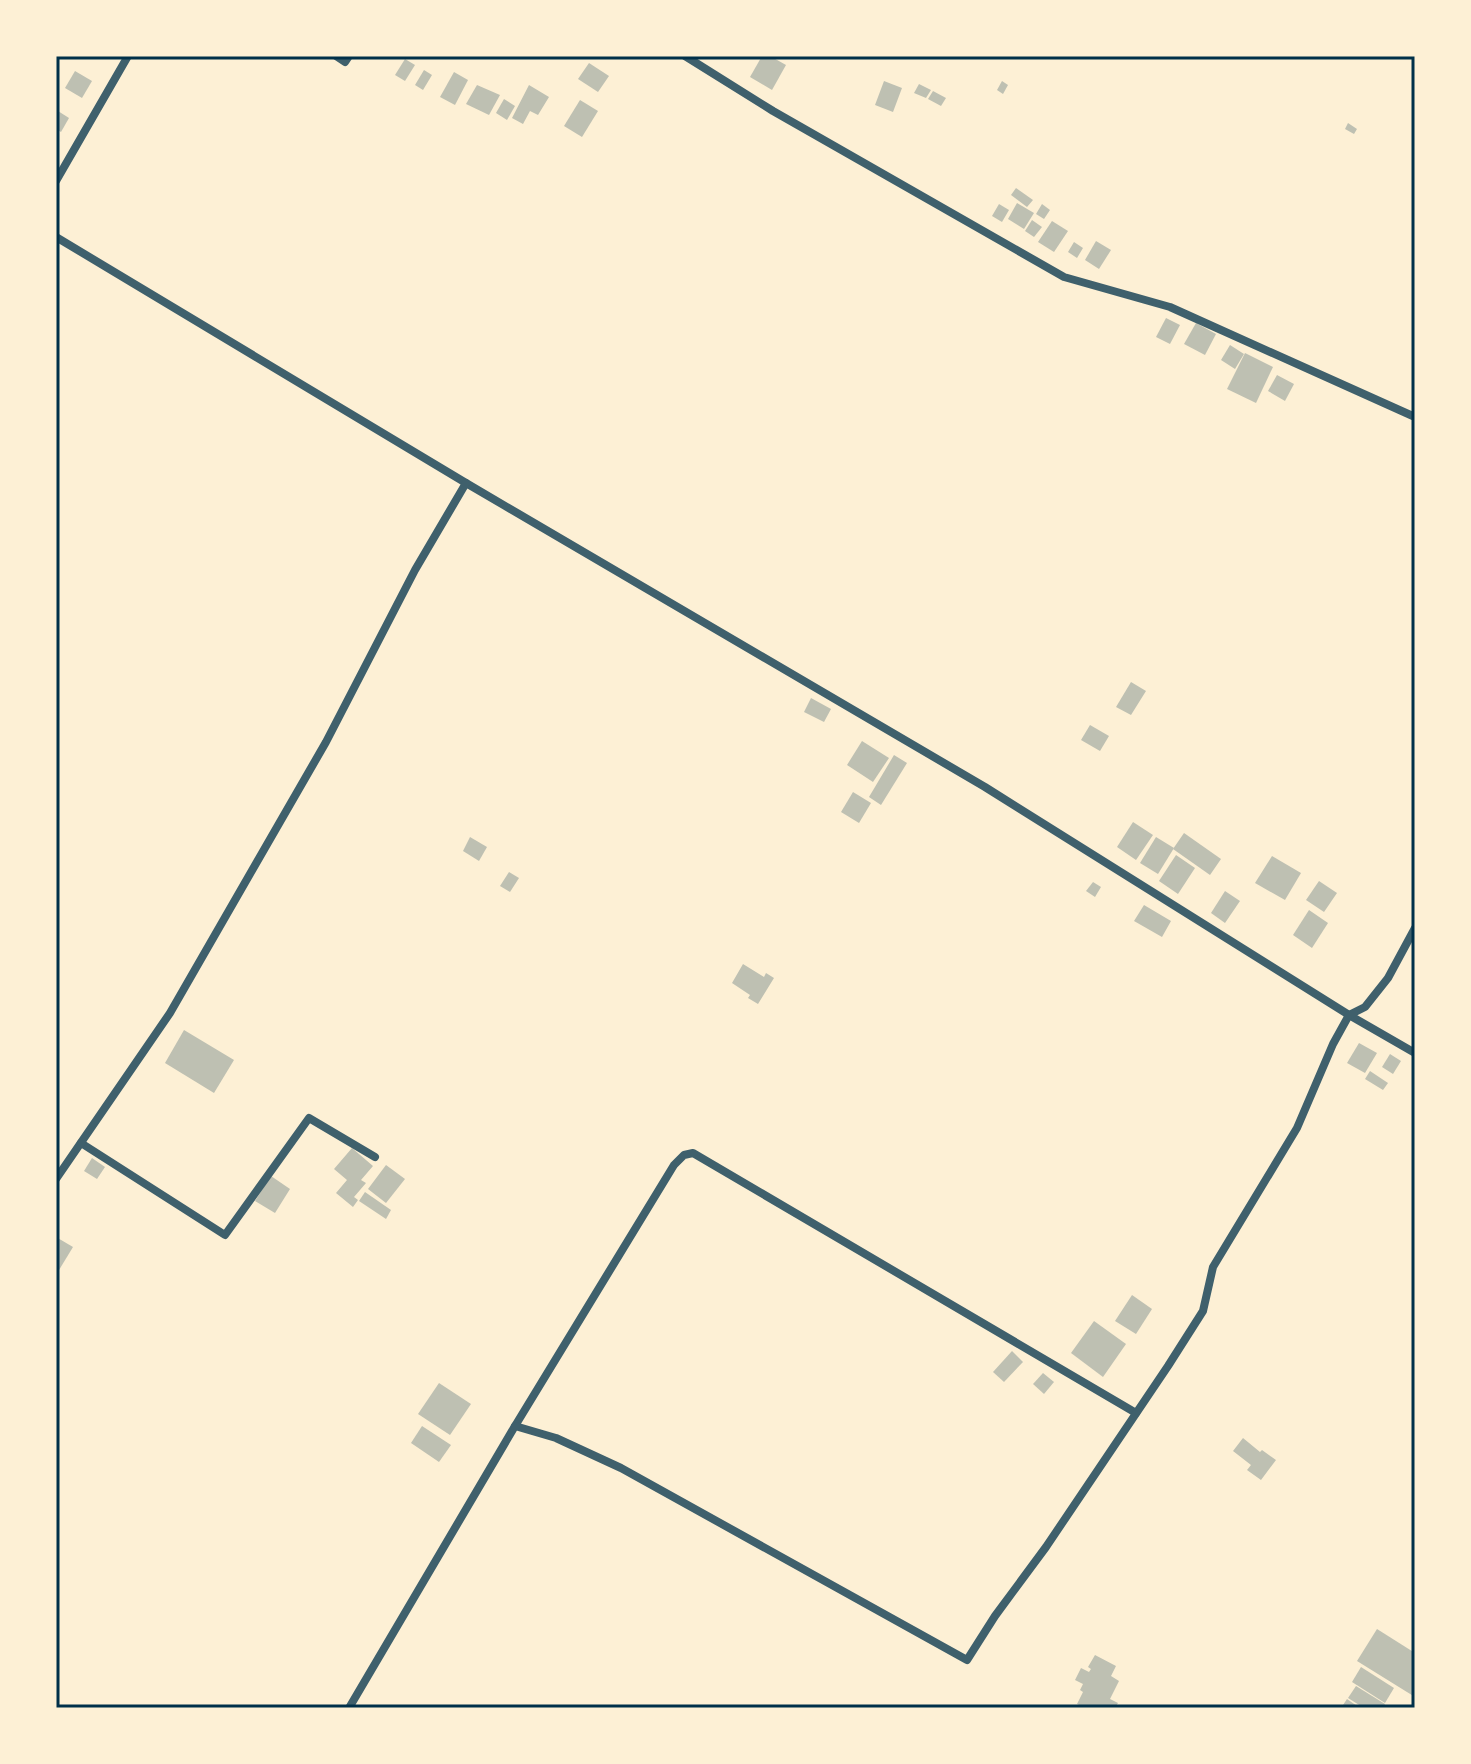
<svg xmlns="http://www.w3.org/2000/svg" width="1471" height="1764" font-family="'Open Sans',sans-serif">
  <rect width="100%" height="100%" fill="#fdf0d5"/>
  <g fill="#bec0b2">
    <path d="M762,56h8l16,9 -14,25 -22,-13z"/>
    <path d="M405,59l10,6 -10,16 -10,-6z"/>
    <path d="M589,63l20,13 -11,16 -20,-13z"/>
    <path d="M424,70l8,5 -9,15 -8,-5z"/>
    <path d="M75,71l17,10 -10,17 -17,-10z"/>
    <path d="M454,72l14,8 -13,25 -15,-8z"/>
    <path d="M884,81l18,7 -9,24 -18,-7z"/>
    <path d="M1002,81l6,4 -5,9 -6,-4z"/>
    <path d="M919,84l12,6 -5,8 -12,-5z"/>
    <path d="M477,85l23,10 -11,20 -23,-11z"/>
    <path d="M529,85l20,12 -11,18 -8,-4 -7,13 -11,-6z"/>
    <path d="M933,91l13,7 -5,8 -13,-7z"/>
    <path d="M504,99l11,7 -8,14 -11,-7z"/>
    <path d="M580,100l18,11 -16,26 -18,-11z"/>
    <path d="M58,111l11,7 -8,14 -5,-3v-14z"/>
    <path d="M1348,123l9,6 -3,5 -9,-5z"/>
    <path d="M1016,188l17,12 -6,7 -16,-12z"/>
    <path d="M1017,203l17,10 -10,16 -16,-10z"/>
    <path d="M999,204l10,6 -7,12 -10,-6z"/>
    <path d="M1042,204l8,6 -6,9 -8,-5z"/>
    <path d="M1032,220l10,7 -8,10 -9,-6z"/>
    <path d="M1052,221l16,10 -14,21 -16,-10z"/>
    <path d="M1096,241l15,9 -12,19 -14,-9z"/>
    <path d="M1074,242l9,6 -6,10 -9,-6z"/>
    <path d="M1166,318l14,7 -10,19 -14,-7z"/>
    <path d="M1196,323l20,11 -11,21 -21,-11z"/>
    <path d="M1230,345l14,9 -9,15 -14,-9z"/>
    <path d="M1245,353l28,14 -17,36 -29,-14z"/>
    <path d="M1277,375l17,9 -9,17 -17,-10z"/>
    <path d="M1131,682l15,9 -15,24 -15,-8z"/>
    <path d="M811,698l20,11 -7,13 -20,-10z"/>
    <path d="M1090,725l19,11 -9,15 -19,-11z"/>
    <path d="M862,741l27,17 -16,24 -26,-17z"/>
    <path d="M894,755l13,8 -26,42 -12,-8z"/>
    <path d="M853,792l18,11 -12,20 -18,-11z"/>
    <path d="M1133,822l20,13 -17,25 -19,-13z"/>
    <path d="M1184,833l37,26 -11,16 -37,-26z"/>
    <path d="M470,837l17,10 -8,14 -16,-10z"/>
    <path d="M1156,837l18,11 -16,26 -18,-11z"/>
    <path d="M1176,855l19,13 -17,26 -19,-13z"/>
    <path d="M1272,856l29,17 -16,27 -30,-17z"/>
    <path d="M509,872l10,6 -9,14 -10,-6z"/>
    <path d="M1319,881l18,12 -13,19 -18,-12z"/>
    <path d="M1093,882l8,5 -6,10 -9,-6z"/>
    <path d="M1225,891l15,10 -15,22 -14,-10z"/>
    <path d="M1144,905l27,16 -9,16 -28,-16z"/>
    <path d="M1309,910l19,13 -16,25 -19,-13z"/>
    <path d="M743,964l21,13 2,-4 8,5 -16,26 -10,-6 2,-3 -18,-12z"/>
    <path d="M184,1030l50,30 -20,33 -49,-30z"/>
    <path d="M1359,1043l18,10 -12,20 -18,-10z"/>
    <path d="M1390,1054l11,7 -8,13 -11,-7z"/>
    <path d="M1370,1071l18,12 -5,7 -18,-11z"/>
    <path d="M352,1148l21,18 -12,14 5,3 -12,14 4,3 -5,7 -17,-14 11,-13 -13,-11z"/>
    <path d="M92,1158l13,9 -8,12 -13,-8z"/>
    <path d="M386,1165l19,14 -19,24 -18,-14z"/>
    <path d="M271,1176l19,13 -15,24 -20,-12z"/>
    <path d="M365,1192l26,18 -5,9 -27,-18z"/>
    <path d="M56,1237l17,10 -17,28z"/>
    <path d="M1132,1295l20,14 -16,25 -21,-13z"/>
    <path d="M1094,1321l32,23 -23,33 -32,-24z"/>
    <path d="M1012,1351l11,11 -19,20 -11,-10z"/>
    <path d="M1043,1373l11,9 -10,12 -11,-10z"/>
    <path d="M439,1383l32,21 -21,31 -32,-21z"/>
    <path d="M422,1426l29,19 -12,17 -28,-19z"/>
    <path d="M1243,1438l17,14 2,-2 14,10 -15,20 -14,-10 4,-5 -18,-14z"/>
    <path d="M1377,1629l38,24v44l-58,-36z"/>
    <path d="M1095,1655l21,11 -5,10 8,5 -9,18 8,4 -3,5h-30l-8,-4 6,-12 -3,-2 3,-6 -8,-4 6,-12 8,4 2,-3 -3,-2z"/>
    <path d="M1361,1667l33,21 -9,15 -33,-21z"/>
    <path d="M1356,1686l29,18 -2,4h-19l-16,-10z"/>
    <path d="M1347,1699l13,9h-19z"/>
  </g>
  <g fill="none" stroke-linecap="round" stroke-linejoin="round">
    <g stroke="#3f606c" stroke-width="8">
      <path d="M336,56l9,6 4,-6"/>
      <path d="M685,56l88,55 291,166 106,30 245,110"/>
      <path d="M56,181l72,-125"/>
      <path d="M56,237l410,246 519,304 364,228 66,38"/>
      <path d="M81,1143l144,92 84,-117 66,39"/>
      <path d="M56,1179l114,-166 156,-271 89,-172 51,-87"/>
      <path d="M515,1426l159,-261 10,-10 9,-2 443,260"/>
      <path d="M349,1708l166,-282 41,12 65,30 346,192 28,-44 51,-69 122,-181 35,-55 10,-44 84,-139 36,-84 16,-29 16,-8 23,-29 27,-50"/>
    </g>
  </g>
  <rect width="1471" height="1764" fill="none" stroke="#fdf0d5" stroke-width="116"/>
  <rect x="58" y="58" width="1355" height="1648" fill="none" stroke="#003049" stroke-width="3"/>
</svg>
